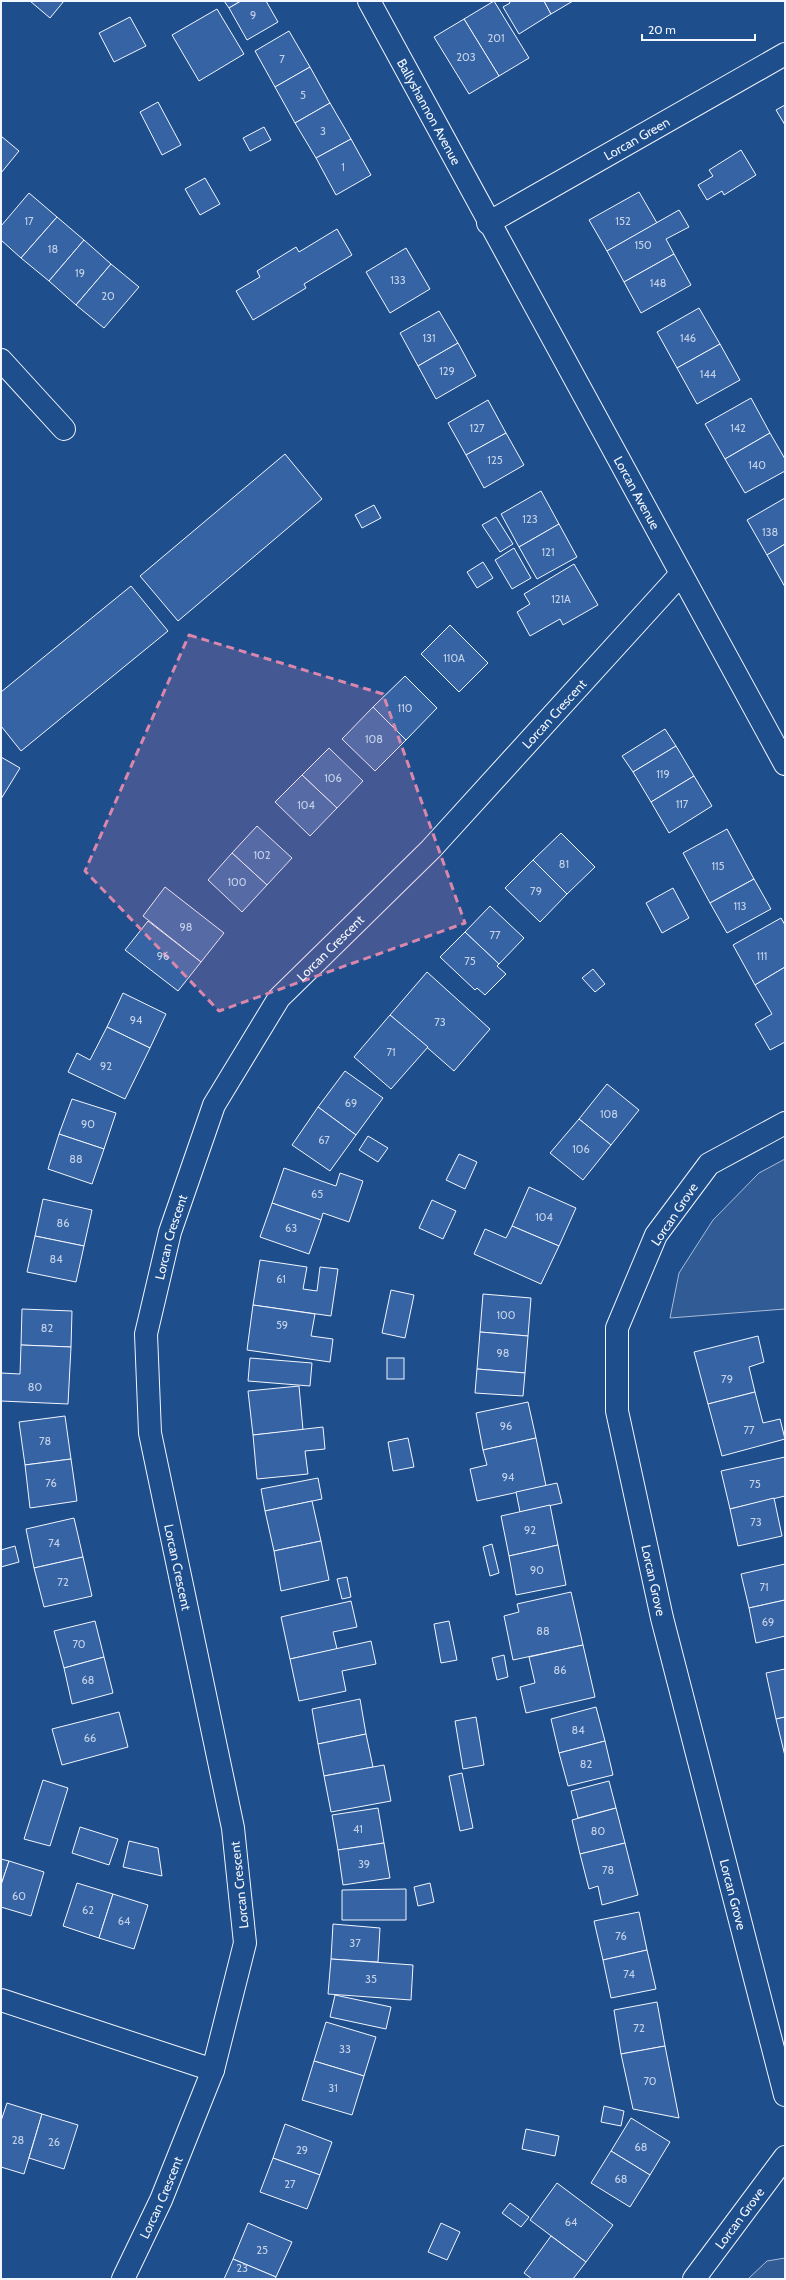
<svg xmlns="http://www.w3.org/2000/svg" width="786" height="2280" font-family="Cabin,sans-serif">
  <rect width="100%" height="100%" fill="#1f4e8c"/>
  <g fill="#305b95" stroke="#a8bbd7">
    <path d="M785,1159v150l-115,9 9,-45 34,-53 46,-47z"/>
    <path d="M785,2258v21h-37l19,-18z"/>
  </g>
  <g fill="#3563a3" stroke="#f2f6ff">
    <path d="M30,1h34l-14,17z"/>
    <path d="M224,1h17l-12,7z"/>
    <path d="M241,1h25l12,21 -31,18 -18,-32z"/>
    <path d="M494,1l35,57 -30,18 -35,-57z"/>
    <path d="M509,1h35l7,13 -32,20 -16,-27 7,-4z"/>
    <path d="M544,1h29l-22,13z"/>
    <path d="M217,9l27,45 -45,27 -27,-46z"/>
    <path d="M130,17l16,29 -32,16 -15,-29z"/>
    <path d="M464,19l35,57 -30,18 -35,-57z"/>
    <path d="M289,31l21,36 -35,20 -20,-36z"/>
    <path d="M310,67l20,36 -35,20 -20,-36z"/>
    <path d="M158,102l23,43 -19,10 -22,-43z"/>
    <path d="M330,103l21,36 -35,19 -21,-35z"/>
    <path d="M785,105v20l-9,-15z"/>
    <path d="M264,127l7,13 -21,11 -7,-13z"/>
    <path d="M1,136l18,15 -18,22z"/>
    <path d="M351,139l20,36 -35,20 -20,-37z"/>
    <path d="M741,150l15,25 -32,20 -2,-4 -15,9 -9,-15 15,-9 -4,-6z"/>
    <path d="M205,178l15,26 -20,11 -15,-26z"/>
    <path d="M639,192l18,31 -50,28 -18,-31z"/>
    <path d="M29,193l28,24 -36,41 -20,-18v-14z"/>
    <path d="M679,210l10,17 -23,12 8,15 -50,28 -17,-31z"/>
    <path d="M57,217l27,23 -35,41 -28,-23z"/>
    <path d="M337,229l15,26 -48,29 2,4 -53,32 -17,-29 24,-14 -3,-6 39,-24 3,5z"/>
    <path d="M84,240l27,24 -35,41 -27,-24z"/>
    <path d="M406,248l24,41 -40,24 -24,-41z"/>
    <path d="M674,254l17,31 -50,28 -17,-31z"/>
    <path d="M111,264l28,23 -35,41 -28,-23z"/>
    <path d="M699,308l21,36 -43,24 -20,-36z"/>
    <path d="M439,311l19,32 -40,23 -18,-33z"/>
    <path d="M458,343l18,33 -40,23 -18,-33z"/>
    <path d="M720,344l20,36 -43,24 -20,-36z"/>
    <path d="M751,398l19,35 -45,26 -20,-35z"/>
    <path d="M488,400l18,33 -40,22 -18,-32z"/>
    <path d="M506,433l18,32 -40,23 -18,-33z"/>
    <path d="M770,433l15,26v12l-40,22 -20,-34z"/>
    <path d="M285,454l37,45 -144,122 -38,-45z"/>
    <path d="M541,491l18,33 -40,23 -18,-33z"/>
    <path d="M785,498v46l-18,11 -20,-35z"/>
    <path d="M374,505l7,13 -19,10 -7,-13z"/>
    <path d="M496,517l17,27 -13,8 -18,-27z"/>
    <path d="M559,524l18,33 -40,22 -18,-32z"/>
    <path d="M785,544v43l-18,-32z"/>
    <path d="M514,548l17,30 -19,11 -17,-29z"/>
    <path d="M483,562l10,16 -16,10 -10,-16z"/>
    <path d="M574,564l24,41 -35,20 -3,-6 -30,17 -13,-24 13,-8 -6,-10z"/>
    <path d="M131,586l37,45 -147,120 -20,-25v-34z"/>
    <path d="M450,625l38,38 -29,29 -38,-38z"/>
    <path d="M405,676l32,32 -31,32 -33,-33z"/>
    <path d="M373,707l33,33 -31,31 -33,-32z"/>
    <path d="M665,729l11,17 -43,26 -11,-16z"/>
    <path d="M676,746l18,30 -43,26 -18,-30z"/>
    <path d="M329,748l34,33 -26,27 -35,-33z"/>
    <path d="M1,757l19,11 -19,31z"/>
    <path d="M302,775l35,33 -27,28 -35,-34z"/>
    <path d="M694,776l18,30 -43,27 -18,-31z"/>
    <path d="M257,826l35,32 -25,27 -35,-32z"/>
    <path d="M727,829l27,50 -44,24 -27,-50z"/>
    <path d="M561,833l34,34 -28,27 -34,-34z"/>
    <path d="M232,853l35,32 -25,27 -34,-32z"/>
    <path d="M533,860l34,34 -27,28 -35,-34z"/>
    <path d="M754,879l17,30 -44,24 -17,-30z"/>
    <path d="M165,887l59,46 -23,29 -58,-46z"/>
    <path d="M673,888l16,30 -27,15 -16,-30z"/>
    <path d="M490,906l34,32 -25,26 -34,-32z"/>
    <path d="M781,918l4,7v42l-30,18 -22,-40z"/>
    <path d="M148,921l53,41 -23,29 -53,-41z"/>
    <path d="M465,932l34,32 -2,2 9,8 -21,21 -8,-7 -2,2 -35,-33z"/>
    <path d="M785,967v75l-15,8 -15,-26 17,-10 -17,-29z"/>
    <path d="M593,969l12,15 -10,8 -13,-14z"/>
    <path d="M427,972l63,57 -36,42 -64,-56z"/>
    <path d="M123,993l43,21 -16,34 -43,-21z"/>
    <path d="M390,1015l38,32 -37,42 -37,-32z"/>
    <path d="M107,1027l43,21 -25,51 -57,-27 9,-19 13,7z"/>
    <path d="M345,1071l38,27 -27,37 -38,-28z"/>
    <path d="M607,1084l32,26 -28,35 -32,-26z"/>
    <path d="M72,1099l44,14 -12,36 -45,-15z"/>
    <path d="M318,1107l38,28 -26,36 -38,-26z"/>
    <path d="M579,1119l32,26 -28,35 -33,-27z"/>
    <path d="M59,1134l45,15 -12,35 -44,-15z"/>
    <path d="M368,1136l20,12 -10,14 -19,-12z"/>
    <path d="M459,1154l18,8 -12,27 -19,-9z"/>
    <path d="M284,1168l52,18 4,-13 23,8 -14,41 -26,-9 -2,7 -49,-17z"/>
    <path d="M529,1187l47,21 -17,38 -47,-20z"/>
    <path d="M43,1199l49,11 -8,36 -49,-10z"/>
    <path d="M432,1200l24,11 -13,28 -24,-11z"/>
    <path d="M272,1203l49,17 -12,34 -49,-17z"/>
    <path d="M512,1226l47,20 -18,38 -67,-30 11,-25 21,9z"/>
    <path d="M35,1236l49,10 -8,36 -49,-10z"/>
    <path d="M260,1260l47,7 -4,22 14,2 3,-24 18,2 -7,47 -78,-11z"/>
    <path d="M391,1290l23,5 -9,43 -23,-5z"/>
    <path d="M483,1294l48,4 -3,38 -48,-4z"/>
    <path d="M253,1305l62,9 -4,22 22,3 -3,23 -83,-12z"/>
    <path d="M22,1309l50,2 -1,36 -50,-2z"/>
    <path d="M480,1332l48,4 -3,37 -48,-4z"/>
    <path d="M758,1336l6,26 -15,5 6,25 -47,12 -14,-52z"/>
    <path d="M21,1345l50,2 -3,57 -67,-3v-28l19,1z"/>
    <path d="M250,1358l62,5 -2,23 -62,-5z"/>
    <rect x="387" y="1358" width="17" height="21"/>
    <path d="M477,1369l48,4 -2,23 -48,-3z"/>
    <path d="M299,1386l4,44 -50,5 -5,-44z"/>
    <path d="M755,1392l8,31 17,-4 5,20 -63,17 -14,-52z"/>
    <path d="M528,1402l8,36 -53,12 -7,-37z"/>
    <path d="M65,1416l6,43 -46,6 -6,-43z"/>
    <path d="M323,1427l2,22 -20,2 3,23 -51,5 -4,-44z"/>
    <path d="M408,1438l6,29 -21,4 -5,-29z"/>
    <path d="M536,1438l10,48 -69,15 -7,-32 17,-4 -4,-15z"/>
    <path d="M785,1457v39l-55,13 -9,-38z"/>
    <path d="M71,1459l6,42 -47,7 -5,-43z"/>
    <path d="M318,1478l4,21 -57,12 -4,-22z"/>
    <path d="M557,1483l5,20 -42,9 -4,-20z"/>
    <path d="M774,1498l8,38 -44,10 -8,-37z"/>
    <path d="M312,1501l9,40 -47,10 -9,-40z"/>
    <path d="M550,1505l8,40 -49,11 -8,-40z"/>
    <path d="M74,1518l9,39 -49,11 -8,-39z"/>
    <path d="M321,1541l8,39 -48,11 -7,-40z"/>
    <path d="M492,1544l7,29 -9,3 -7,-29z"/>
    <path d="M558,1545l8,40 -50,10 -7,-39z"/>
    <path d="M15,1546l4,16 -18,5v-17z"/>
    <path d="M83,1557l9,39 -48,11 -10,-39z"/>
    <path d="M785,1564v36l-36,8 -8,-34z"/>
    <path d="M347,1577l4,20 -9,2 -5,-20z"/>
    <path d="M571,1592l12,53 -70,15 -9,-44 15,-4 -2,-8z"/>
    <path d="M785,1600v36l-29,7 -7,-35z"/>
    <path d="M351,1601l6,26 -24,5 4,17 -47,10 -9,-42z"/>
    <path d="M95,1621l9,36 -40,11 -10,-37z"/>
    <path d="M449,1621l8,39 -16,3 -7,-39z"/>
    <path d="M371,1641l5,23 -34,7 4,20 -47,10 -9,-42z"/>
    <path d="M583,1645l12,52 -69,16 -6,-26 15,-4 -6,-26z"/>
    <path d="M504,1655l4,22 -11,3 -5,-22z"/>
    <path d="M104,1657l9,36 -41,11 -8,-36z"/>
    <path d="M785,1669v48l-9,2 -10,-46z"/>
    <path d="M360,1699l6,35 -48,10 -6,-35z"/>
    <path d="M596,1707l9,34 -46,12 -8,-34z"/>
    <path d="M119,1712l9,35 -66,18 -10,-36z"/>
    <path d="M476,1717l8,48 -21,4 -8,-48z"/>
    <path d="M785,1717v39l-9,-37z"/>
    <path d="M366,1734l7,33 -49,9 -6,-32z"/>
    <path d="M605,1741l8,34 -45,11 -9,-33z"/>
    <path d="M384,1765l7,36 -60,11 -7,-36z"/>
    <path d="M462,1773l11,55 -13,3 -11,-55z"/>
    <path d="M43,1780l25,8 -18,58 -26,-7z"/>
    <path d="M609,1781l7,27 -38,10 -7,-27z"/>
    <path d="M378,1808l6,35 -46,7 -6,-35z"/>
    <path d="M616,1808l9,35 -45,11 -8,-34z"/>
    <path d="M80,1827l38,12 -9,26 -37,-12z"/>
    <path d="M129,1841l29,7 4,28 -39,-9z"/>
    <path d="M384,1843l6,35 -47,7 -5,-35z"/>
    <path d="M625,1843l13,52 -36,10 -4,-19 -9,3 -9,-35z"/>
    <path d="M1,1859l8,2 -8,24z"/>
    <path d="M9,1861l35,11 -13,44 -30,-9v-22z"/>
    <path d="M77,1883l36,11 -14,44 -36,-12z"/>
    <path d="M430,1883l4,19 -16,4 -4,-19z"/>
    <path d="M406,1889v31h-64v-30z"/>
    <path d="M113,1894l35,11 -14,44 -35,-11z"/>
    <path d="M639,1912l8,38 -44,10 -9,-39z"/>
    <path d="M333,1924l47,4 -2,34 -47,-3z"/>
    <path d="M647,1950l9,39 -45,9 -8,-38z"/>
    <path d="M331,1959l82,6 -2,35 -83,-6z"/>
    <path d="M335,1995l56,12 -5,22 -56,-12z"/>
    <path d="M657,2002l8,44 -44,8 -7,-44z"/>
    <path d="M326,2022l50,15 -12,39 -50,-15z"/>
    <path d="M665,2046l14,72 -46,-9 -12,-55z"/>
    <path d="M314,2061l50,15 -12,39 -50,-15z"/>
    <path d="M7,2103l35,11 -18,60 -23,-7v-46z"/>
    <path d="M604,2106l20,5 -3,15 -20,-4z"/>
    <path d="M42,2114l36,11 -14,44 -35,-11z"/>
    <path d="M631,2118l39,24 -20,33 -39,-24z"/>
    <path d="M285,2124l47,18 -12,33 -47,-17z"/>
    <path d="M526,2129l33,7 -4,20 -33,-7z"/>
    <path d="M611,2151l39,24 -20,32 -39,-24z"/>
    <path d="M273,2158l47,17 -13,34 -47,-17z"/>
    <path d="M557,2183l56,42 -27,37 -56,-42z"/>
    <path d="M510,2203l19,14 -8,10 -19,-14z"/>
    <path d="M248,2223l44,19 -16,35 -43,-18z"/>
    <path d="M441,2223l19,9 -13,28 -19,-8z"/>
    <path d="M551,2236l35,26 -13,17h-41l-8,-6z"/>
    <path d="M233,2259l43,18 -1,2h-51z"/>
  </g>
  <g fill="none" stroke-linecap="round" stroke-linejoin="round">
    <g stroke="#f2f6ff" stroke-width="24">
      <g id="minor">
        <path id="s1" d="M488,223l297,-169"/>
        <path d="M1,360l63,69"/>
        <path id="s2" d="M785,1123l-76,41 -53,71 -39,93v83l45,207 123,477"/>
        <path d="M1,2000l212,70"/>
        <path id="s3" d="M123,2279l38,-79 52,-130 32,-127 -12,-115 -83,-395 -4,-99 24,-102 44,-127 65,-107 152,-149 250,-275"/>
        <path id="s4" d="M694,2279l91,-122"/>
      </g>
    </g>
    <g stroke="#f2f6ff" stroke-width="24">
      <g id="tertiary">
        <path id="s5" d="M369,1l416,763"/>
      </g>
    </g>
    <use href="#minor" stroke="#1f4e8c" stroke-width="22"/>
    <use href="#tertiary" stroke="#1f4e8c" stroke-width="22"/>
  </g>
  <path fill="#da87ad" fill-opacity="0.2" stroke="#da87ad" stroke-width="3" stroke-dasharray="8 5" stroke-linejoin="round" d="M189,635l194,59 82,229 -246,88 -134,-140z"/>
  <g text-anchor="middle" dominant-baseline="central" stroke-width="3" stroke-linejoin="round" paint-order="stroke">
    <g font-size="11" fill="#c3d1e8">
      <text x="253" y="15">9</text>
      <text x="496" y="38">201</text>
      <text x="466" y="57">203</text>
      <text x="282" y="59">7</text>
      <text x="303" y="95">5</text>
      <text x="323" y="131">3</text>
      <text x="343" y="167">1</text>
      <text x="29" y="221">17</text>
      <text x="623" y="221">152</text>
      <text x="643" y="245">150</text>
      <text x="53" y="249">18</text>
      <text x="80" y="273">19</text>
      <text x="398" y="280">133</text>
      <text x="658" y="283">148</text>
      <text x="108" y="296">20</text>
      <text x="429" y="338">131</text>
      <text x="688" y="338">146</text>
      <text x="447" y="371">129</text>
      <text x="708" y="374">144</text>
      <text x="477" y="428">127</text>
      <text x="738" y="428">142</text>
      <text x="495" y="460">125</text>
      <text x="757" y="465">140</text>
      <text x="530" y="519">123</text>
      <text x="770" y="532">138</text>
      <text x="548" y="552">121</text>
      <text x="561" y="599">121A</text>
      <text x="454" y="658">110A</text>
      <text x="405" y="708">110</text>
      <text x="374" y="739">108</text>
      <text x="663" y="774">119</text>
      <text x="333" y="778">106</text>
      <text x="682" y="804">117</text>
      <text x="306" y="805">104</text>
      <text x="262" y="855">102</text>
      <text x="564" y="864">81</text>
      <text x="718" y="866">115</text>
      <text x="237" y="882">100</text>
      <text x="536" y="891">79</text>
      <text x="740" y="906">113</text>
      <text x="186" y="927">98</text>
      <text x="495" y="935">77</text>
      <text x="163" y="956">96</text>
      <text x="762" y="956">111</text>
      <text x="470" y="961">75</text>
      <text x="136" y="1020">94</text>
      <text x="440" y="1022">73</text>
      <text x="391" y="1052">71</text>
      <text x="106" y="1066">92</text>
      <text x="351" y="1103">69</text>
      <text x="609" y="1114">108</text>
      <text x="88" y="1124">90</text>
      <text x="324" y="1140">67</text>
      <text x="581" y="1149">106</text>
      <text x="76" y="1159">88</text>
      <text x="317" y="1194">65</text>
      <text x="544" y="1217">104</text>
      <text x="63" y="1223">86</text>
      <text x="291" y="1228">63</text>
      <text x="56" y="1259">84</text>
      <text x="281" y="1279">61</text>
      <text x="506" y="1315">100</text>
      <text x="282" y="1325">59</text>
      <text x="47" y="1328">82</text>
      <text x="503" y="1353">98</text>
      <text x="727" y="1379">79</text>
      <text x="35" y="1387">80</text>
      <text x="506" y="1426">96</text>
      <text x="749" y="1430">77</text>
      <text x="45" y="1441">78</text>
      <text x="508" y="1477">94</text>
      <text x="51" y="1483">76</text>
      <text x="755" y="1484">75</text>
      <text x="756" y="1522">73</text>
      <text x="530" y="1530">92</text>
      <text x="54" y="1543">74</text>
      <text x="537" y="1570">90</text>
      <text x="63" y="1582">72</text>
      <text x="764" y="1587">71</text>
      <text x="768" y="1622">69</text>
      <text x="543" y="1631">88</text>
      <text x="79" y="1644">70</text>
      <text x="560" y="1670">86</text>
      <text x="88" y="1680">68</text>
      <text x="578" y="1730">84</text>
      <text x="90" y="1738">66</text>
      <text x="586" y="1764">82</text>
      <text x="358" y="1829">41</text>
      <text x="598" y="1831">80</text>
      <text x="364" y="1864">39</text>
      <text x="608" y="1870">78</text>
      <text x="19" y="1896">60</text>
      <text x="88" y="1910">62</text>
      <text x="124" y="1921">64</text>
      <text x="621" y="1936">76</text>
      <text x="355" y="1943">37</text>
      <text x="629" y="1974">74</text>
      <text x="371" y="1979">35</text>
      <text x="639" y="2028">72</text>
      <text x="345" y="2049">33</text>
      <text x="650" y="2081">70</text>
      <text x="333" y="2088">31</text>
      <text x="18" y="2140">28</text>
      <text x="54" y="2142">26</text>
      <text x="641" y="2147">68</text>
      <text x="302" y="2150">29</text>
      <text x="621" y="2179">68</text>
      <text x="290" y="2184">27</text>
      <text x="571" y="2222">64</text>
      <text x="262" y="2250">25</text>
      <text x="242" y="2268">23</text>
    </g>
    <g font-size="13" fill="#f2f6ff" stroke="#1f4e8c">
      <text stroke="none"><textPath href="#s5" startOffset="126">Ballyshannon Avenue</textPath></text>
      <text stroke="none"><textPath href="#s1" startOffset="171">Lorcan Green</textPath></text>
      <text stroke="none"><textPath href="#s5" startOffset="560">Lorcan Avenue</textPath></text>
      <text stroke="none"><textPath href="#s3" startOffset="1737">Lorcan Crescent</textPath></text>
      <text stroke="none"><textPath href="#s3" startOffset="1413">Lorcan Crescent</textPath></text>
      <text transform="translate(674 1214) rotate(-56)">Lorcan Grove</text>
      <text stroke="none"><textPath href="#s3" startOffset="1077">Lorcan Crescent</textPath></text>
      <text transform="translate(178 1567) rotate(78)">Lorcan Crescent</text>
      <text stroke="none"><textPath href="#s2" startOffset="532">Lorcan Grove</textPath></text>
      <text transform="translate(239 1885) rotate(-96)">Lorcan Crescent</text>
      <text stroke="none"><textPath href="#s2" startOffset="856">Lorcan Grove</textPath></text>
      <text stroke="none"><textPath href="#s3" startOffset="90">Lorcan Crescent</textPath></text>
      <text stroke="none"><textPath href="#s4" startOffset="76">Lorcan Grove</textPath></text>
    </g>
  </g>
  <rect width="786" height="2280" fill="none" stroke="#f2f6ff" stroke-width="4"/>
  <path d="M642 34v6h113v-6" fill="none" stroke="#f2f6ff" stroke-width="2"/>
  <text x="648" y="34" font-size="12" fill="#f2f6ff" stroke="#1f4e8c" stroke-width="3" paint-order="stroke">20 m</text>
</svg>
